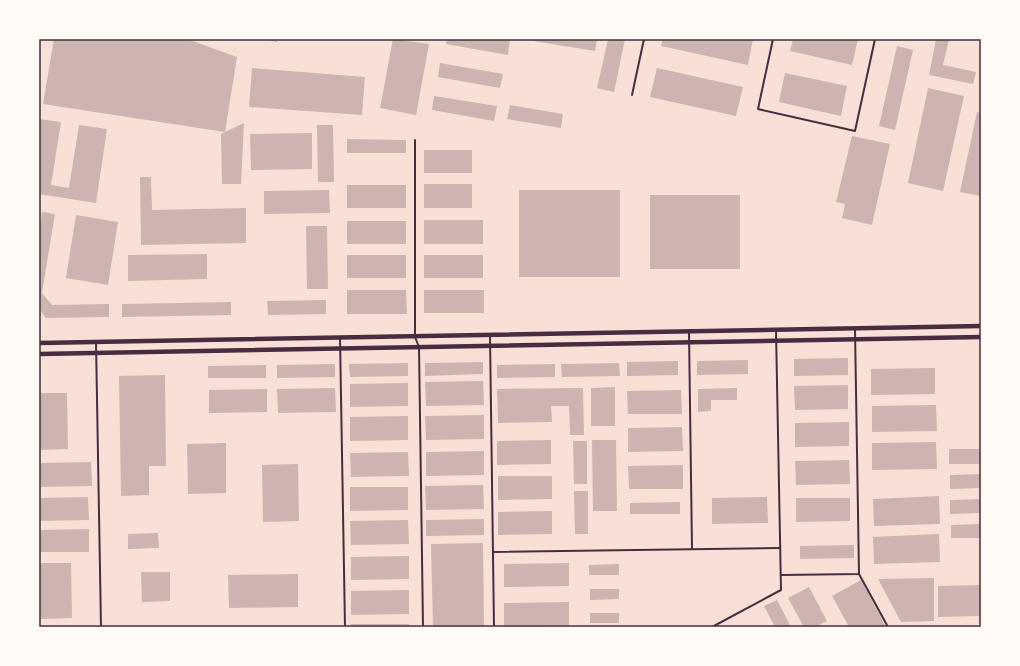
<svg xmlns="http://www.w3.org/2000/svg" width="1020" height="666" font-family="'Golos Text',sans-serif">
  <rect width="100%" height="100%" fill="#f7e1d7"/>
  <g fill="#ccb4b1">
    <path d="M54,39h133l50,18 -12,75 19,-9 -3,61h-19l-1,-50 4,-2 -182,-28z"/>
    <path d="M263,39h14v3z"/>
    <path d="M393,39l36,5 -13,71 -36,-7z"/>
    <path d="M447,39h63l-2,16 -62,-11z"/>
    <path d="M533,39h64l-2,12 -62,-10z"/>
    <path d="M608,39h17l-11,53 -17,-4z"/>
    <path d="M663,39h90l-5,26 -87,-19z"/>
    <path d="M793,39h65l-6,26 -62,-14z"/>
    <path d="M936,39h13l-6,26 33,7 -3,12 -44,-9z"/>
    <path d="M897,46l16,4 -18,80 -16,-4z"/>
    <path d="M440,63l63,11 -3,14 -62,-11z"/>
    <path d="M252,68l113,9 -3,38 -113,-8z"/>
    <path d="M657,68l86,19 -7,29 -86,-19z"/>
    <path d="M785,73l62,13 -6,30 -62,-14z"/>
    <path d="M928,88l36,8 -21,95 -35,-8z"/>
    <path d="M434,96l63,10 -3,15 -62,-11z"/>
    <path d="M510,105l53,9 -2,14 -54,-9z"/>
    <path d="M977,112l4,1v83l-21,-4z"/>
    <path d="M40,119l21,3 -10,63 18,3 10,-63 28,4 -11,74 -57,-9z"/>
    <path d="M317,125h16l1,57h-16z"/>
    <path d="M312,133v36l-61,1 -1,-36z"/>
    <path d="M852,136l38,8 -18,81 -30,-7 3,-14 -9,-2z"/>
    <path d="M347,139l59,1v13h-59z"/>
    <rect x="424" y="150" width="48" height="23"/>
    <path d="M140,177h11l1,33 94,-2v35l-105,2z"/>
    <rect x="424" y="184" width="48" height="24"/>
    <rect x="347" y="185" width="59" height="23"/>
    <path d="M329,190l1,23 -66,1v-23z"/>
    <rect x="519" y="190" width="101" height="87"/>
    <rect x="650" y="195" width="90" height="74"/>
    <path d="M42,212l13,2 -13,79 10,12 57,-1v13l-63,1 -7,-9v-76z"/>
    <path d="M76,215l42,7 -10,63 -42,-7z"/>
    <rect x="424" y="220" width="59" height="24"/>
    <rect x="347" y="221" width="59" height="23"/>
    <path d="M306,226h21l1,63h-21z"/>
    <path d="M207,254v25l-79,2v-26z"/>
    <rect x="347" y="255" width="59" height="23"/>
    <rect x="424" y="255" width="59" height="23"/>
    <path d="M347,290h59l1,24h-60z"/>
    <rect x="424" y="290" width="60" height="23"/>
    <path d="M326,300v14l-58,1 -1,-14z"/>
    <path d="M231,302v13l-109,2v-13z"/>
    <path d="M848,358v17l-54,1v-17z"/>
    <path d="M748,360v14l-51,1v-14z"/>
    <path d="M678,361v14l-51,1v-14z"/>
    <path d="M483,362v12l-58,2v-13z"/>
    <path d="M408,363v13l-58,1 -1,-13z"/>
    <path d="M619,363l1,13 -58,1 -1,-13z"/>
    <path d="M335,364v13l-58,1v-13z"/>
    <path d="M555,364v13l-58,1v-13z"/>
    <path d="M266,365v13h-58v-12z"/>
    <path d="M935,368v26l-64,1v-26z"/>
    <path d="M165,375l1,91h-17v29l-28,1 -2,-120z"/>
    <path d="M483,381l1,24 -58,1 -1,-24z"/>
    <path d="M408,383v23l-58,1v-23z"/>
    <path d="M848,385v24l-53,1 -1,-24z"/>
    <path d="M615,387v39h-24v-38z"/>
    <path d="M335,388l1,24 -58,1 -1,-24z"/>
    <path d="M583,388l1,47h-14l-1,-29h-18l1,16 -54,1 -1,-34z"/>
    <path d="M737,388v12h-26v11l-13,1v-23z"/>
    <path d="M267,389v23l-58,1v-23z"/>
    <path d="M681,390l1,24h-54l-1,-23z"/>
    <path d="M39,393h28l1,56 -29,1z"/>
    <path d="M936,405l1,26 -65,1v-26z"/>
    <path d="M484,415v24l-58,1 -1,-24z"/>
    <path d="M408,416v24l-58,1v-24z"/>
    <path d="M849,422v24l-54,1v-24z"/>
    <path d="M682,427l1,24 -55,1v-24z"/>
    <path d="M551,440v24l-54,1v-24z"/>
    <path d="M592,440h24l1,71h-24z"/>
    <path d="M573,441h14v43h-13z"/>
    <path d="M936,442l1,27 -65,1v-27z"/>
    <path d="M226,443v50l-38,1 -1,-50z"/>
    <rect x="949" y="449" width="32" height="15"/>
    <path d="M484,451v24l-58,1v-24z"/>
    <path d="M408,452l1,24 -58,1 -1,-24z"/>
    <path d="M849,460l1,24 -54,1 -1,-24z"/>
    <path d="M91,462l1,24 -53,1v-24z"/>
    <path d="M298,464l1,57 -36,1 -1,-57z"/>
    <path d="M683,465v24h-54l-1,-23z"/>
    <path d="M981,474v14l-31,1v-14z"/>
    <path d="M498,476h54v23l-54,1z"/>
    <path d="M483,485l1,24 -58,1 -1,-24z"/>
    <path d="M350,487h58v23l-58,1z"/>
    <path d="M574,491h14v43h-13z"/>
    <path d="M939,496l1,28 -66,2 -1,-27z"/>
    <path d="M88,497l1,23 -50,1v-23z"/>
    <path d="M767,497l1,26 -56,1v-26z"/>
    <path d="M796,498h54v23l-54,1z"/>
    <path d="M981,499v14l-31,1v-14z"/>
    <path d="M680,502v12h-50v-11z"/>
    <path d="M552,511v23l-54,1v-23z"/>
    <path d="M484,519v16l-58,1v-16z"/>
    <path d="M408,520l1,24 -58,1 -1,-24z"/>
    <path d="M981,524v14h-30v-13z"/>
    <path d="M89,529v23h-50v-22z"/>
    <path d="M158,533l1,15 -31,1v-15z"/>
    <path d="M939,534l1,28 -66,2 -1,-27z"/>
    <path d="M483,543l1,84h-51l-2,-83z"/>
    <path d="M854,545v13l-54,1v-13z"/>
    <path d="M409,556v23l-58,1v-23z"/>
    <path d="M39,563h32l1,55 -33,1z"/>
    <path d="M569,563v23l-65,1v-23z"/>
    <path d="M619,564v11h-30v-10z"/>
    <path d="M141,572h29v29l-28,1z"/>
    <path d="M298,574v33l-69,1 -1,-33z"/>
    <path d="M934,578v43l-33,1 -23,-43z"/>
    <path d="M861,580l25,47h-37l-17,-31z"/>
    <path d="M981,585v31l-43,1v-31z"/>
    <path d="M809,587l18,34 -12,6h-11l-16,-29z"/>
    <path d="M590,589h29v10l-29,1z"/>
    <path d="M409,590v24l-58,1v-24z"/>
    <path d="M777,600l14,27h-16l-11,-21z"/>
    <path d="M569,602v23l-65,1v-23z"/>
    <rect x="590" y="613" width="29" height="10"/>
    <rect x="351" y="624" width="58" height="3"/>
  </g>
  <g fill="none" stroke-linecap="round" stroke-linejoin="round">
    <g stroke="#4a2c40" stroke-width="2">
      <path d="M773,39l-15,70 97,22 20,-92"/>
      <path d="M632,95l12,-56"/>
      <path d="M415,140v197l4,10 4,280"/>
      <path d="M689,333l3,216"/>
      <path d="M490,336l4,291"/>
      <path d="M340,338l5,289"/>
      <path d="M96,342l5,285"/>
      <path d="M493,552l287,-4"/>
      <path d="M859,574l29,53"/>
      <path d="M781,575l78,-1 -4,-245"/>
      <path d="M712,627l69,-37 -5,-260"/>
    </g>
    <g stroke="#4a2c40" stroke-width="4.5">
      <path d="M39,343l942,-17"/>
      <path d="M39,354l942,-17"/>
    </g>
  </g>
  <rect width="1020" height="666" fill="none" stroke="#fffaf5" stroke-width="80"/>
  <rect x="40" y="40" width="940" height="586" fill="none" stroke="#4a2c40" stroke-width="1.5"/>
</svg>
